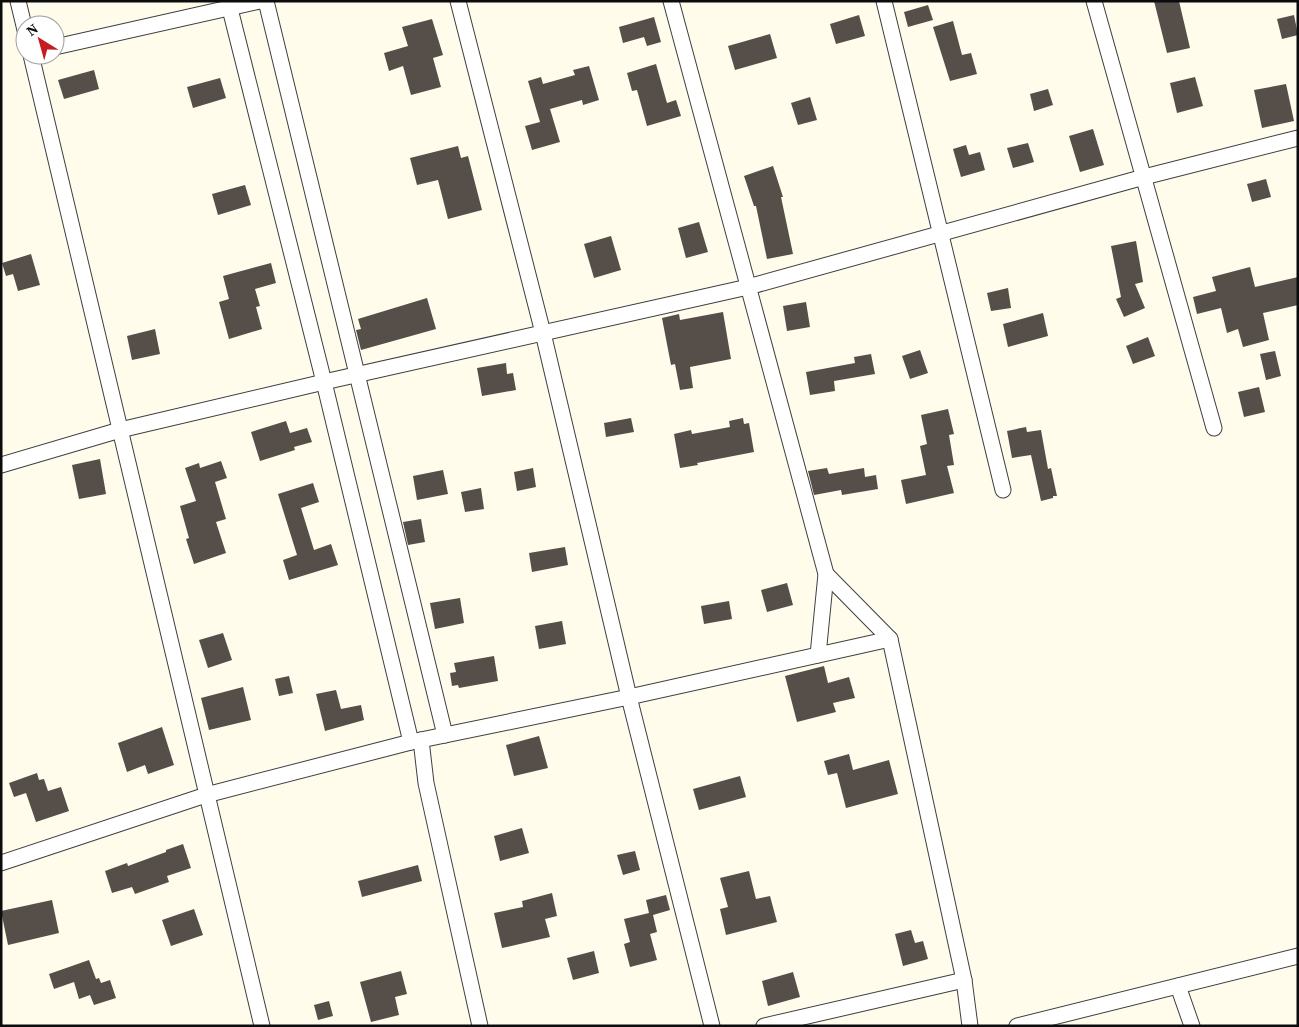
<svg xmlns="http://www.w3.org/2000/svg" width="1299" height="1027" font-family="'Source Serif 4',serif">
  <rect width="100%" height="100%" fill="#fffcec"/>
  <g fill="#564e48">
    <path d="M1154,1h25l11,47 -23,5z"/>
    <path d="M928,5l5,15 -25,7 -4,-15z"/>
    <path d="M859,15l6,21 -29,8 -6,-20z"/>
    <path d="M1294,15l4,20 -16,4 -5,-20z"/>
    <path d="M654,17l7,25 -14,4 -3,-9 -21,6 -4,-16z"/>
    <path d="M432,19l11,36 -10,3 8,29 -30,8 -8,-29 -14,5 -5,-18 24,-7 -6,-19z"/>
    <path d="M953,21l9,34 9,-2 6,21 -27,7 -17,-54z"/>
    <path d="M770,34l7,24 -42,12 -7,-24z"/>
    <path d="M656,64l11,39 9,-3 5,16 -34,10 -10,-36 -5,1 -5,-18z"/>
    <path d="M589,66l10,34 -16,5 -1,-5 -32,9 10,33 -28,8 -7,-24 15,-4 -12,-41 13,-4 2,7 32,-9 -2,-5z"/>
    <path d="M94,70l5,19 -35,10 -6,-19z"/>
    <path d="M1195,77l8,29 -26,7 -7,-30z"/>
    <path d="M220,78l6,20 -33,10 -6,-21z"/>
    <path d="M1286,84l8,37 -32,7 -8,-38z"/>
    <path d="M1048,89l5,16 -19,6 -4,-17z"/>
    <path d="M810,97l7,23 -19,5 -7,-22z"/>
    <path d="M1093,129l11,36 -24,7 -11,-36z"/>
    <path d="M1028,143l6,19 -21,6 -6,-20z"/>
    <path d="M966,145l3,10 11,-3 5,18 -24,7 -8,-28z"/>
    <path d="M458,146l3,12 7,-2 14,54 -34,9 -10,-39 -21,5 -7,-27z"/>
    <path d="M773,166l10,31h-2l12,57 -26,5 -11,-53h-2l-10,-30z"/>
    <path d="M1266,179l5,18 -19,5 -5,-18z"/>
    <path d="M245,185l6,20 -33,10 -6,-21z"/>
    <path d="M699,222l9,30 -22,6 -8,-30z"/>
    <path d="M611,236l10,34 -27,8 -10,-34z"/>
    <path d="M1136,241l7,41 -8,2 10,24 -21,9 -8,-18 5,-2 -10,-51z"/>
    <path d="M31,254l9,31 -22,6 -5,-17 -7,2 -4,-13z"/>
    <path d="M271,263l5,20 -21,6 5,17 -4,1 6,22 -33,10 -10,-37 10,-3 -6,-23z"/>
    <path d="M1250,267l5,20 43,-10v28l-35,8 6,27 -26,7 -5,-18 -11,4 -6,-25 -24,6 -4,-17 23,-6 -4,-14z"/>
    <path d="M1008,288l3,20 -20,3 -4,-18z"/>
    <path d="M427,298l9,31 -75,21 -5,-20 5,-1 -3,-10z"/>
    <path d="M806,302l4,25 -23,4 -4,-25z"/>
    <path d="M723,312l8,47 -41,8 3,21 -13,2 -5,-26 -4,1 -9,-47 17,-4 1,6z"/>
    <path d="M1043,313l5,23 -40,11 -5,-23z"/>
    <path d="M155,329l5,25 -28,6 -5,-24z"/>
    <path d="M1148,337l7,19 -22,8 -7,-18z"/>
    <path d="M920,350l8,23 -18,6 -8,-23z"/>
    <path d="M1275,351l6,25 -15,4 -6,-26z"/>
    <path d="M871,354l4,20 -41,7 1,10 -25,4 -4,-23 49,-9 -1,-6z"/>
    <path d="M506,363l1,11 6,-1 3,17 -34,6 -5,-28z"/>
    <path d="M1259,387l6,25 -21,5 -6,-25z"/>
    <path d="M948,409l6,25 -5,1 5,30 -7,1 7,27 -48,11 -5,-24 25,-5 -6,-29 7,-2 -6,-29z"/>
    <path d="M631,418l3,14 -28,5 -2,-14z"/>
    <path d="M743,418l1,6 5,-1 5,29 -57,11 1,2 -18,3 -6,-34 17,-4 1,4 38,-7 -1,-6z"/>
    <path d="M286,421l4,12 17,-5 5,14 -18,5 1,3 -35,11 -9,-29z"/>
    <path d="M1026,427l1,5 14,-2 7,39 3,-1 6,28h-4v2l-12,3 -10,-46 -19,3 -5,-27z"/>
    <path d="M100,459l6,35 -27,5 -7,-34z"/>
    <path d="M221,461l6,17 -12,4 11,37 -10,3 10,31 -32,11 -8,-25 3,-1 -9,-32 16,-5 -11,-33 14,-5 1,5z"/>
    <path d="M533,468l3,19 -19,4 -3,-19z"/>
    <path d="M827,468l2,6 35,-6 1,9 11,-2 2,14 -36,6 -1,-5 -27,5 -6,-24z"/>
    <path d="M443,470l5,24 -31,6 -4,-24z"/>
    <path d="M313,483l6,19 -18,6 13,42 17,-6 7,21 -49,15 -6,-20 14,-5 -19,-61z"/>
    <path d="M481,488l3,21 -19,3 -4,-20z"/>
    <path d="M421,519l4,23 -17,3 -5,-23z"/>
    <path d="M565,547l3,18 -36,7 -3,-19z"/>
    <path d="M787,583l6,22 -26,7 -6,-22z"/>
    <path d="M460,598l4,25 -29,6 -5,-26z"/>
    <path d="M729,601l3,18 -28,5 -3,-18z"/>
    <path d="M562,621l4,23 -27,5 -4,-23z"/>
    <path d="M223,633l9,27 -24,8 -9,-28z"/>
    <path d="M494,656l4,25 -39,7 -1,-3 -6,1 -2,-13 6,-1 -2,-9z"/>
    <path d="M824,666l4,17 21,-6 6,21 -22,5 3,9 -39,10 -12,-46z"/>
    <path d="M289,676l4,17 -14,3 -4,-17z"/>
    <path d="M243,687l8,33 -42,10 -8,-32z"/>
    <path d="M336,690l5,19 20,-4 3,15 -39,11 -9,-37z"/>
    <path d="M162,727l12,38 -26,9 -3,-9 -18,7 -9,-29z"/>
    <path d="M539,736l9,32 -34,8 -8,-31z"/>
    <path d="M849,754l4,16 36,-10 9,34 -52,14 -9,-35 -9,2 -4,-14z"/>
    <path d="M37,773l2,7 5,-1 4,12 13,-4 8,24 -33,11 -10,-29 -12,4 -5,-14z"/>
    <path d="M740,776l6,21 -47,13 -6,-21z"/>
    <path d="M522,828l7,25 -29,8 -6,-25z"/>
    <path d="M183,844l8,24 -24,8 2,6 -34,12 -3,-7 -20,6 -7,-22 22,-8 1,3 38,-14v-2z"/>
    <path d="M635,851l5,19 -17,5 -6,-20z"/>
    <path d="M418,865l4,16 -60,16 -4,-16z"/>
    <path d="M749,871l7,28 14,-3 7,26 -51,13 -6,-26 8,-2 -8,-29z"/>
    <path d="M552,893l5,23 -12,3 5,18 -48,11 -8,-35 29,-6 -1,-6z"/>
    <path d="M666,895l4,15 -17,5 4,17 -7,2 7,26 -27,7 -6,-23 6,-2 -6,-23 25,-6 -3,-13z"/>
    <path d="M52,900l7,33 -51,12 -7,-34z"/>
    <path d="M194,909l9,26 -32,11 -9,-26z"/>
    <path d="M911,930l4,13 8,-2 5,18 -25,7 -8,-32z"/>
    <path d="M594,951l5,22 -26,7 -6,-22z"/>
    <path d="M89,960l7,19 3,-1 2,5 9,-3 6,18 -22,7 -4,-10 -11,4 -5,-17 -20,7 -5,-15z"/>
    <path d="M401,971l6,23 -12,3 4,18 -28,7 -11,-40z"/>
    <path d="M793,972l7,25 -32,9 -6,-25z"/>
    <path d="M329,1001l4,15 -15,4 -4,-15z"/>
  </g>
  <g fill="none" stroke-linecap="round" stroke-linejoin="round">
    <g stroke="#3f3f3f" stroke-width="17">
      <g id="minor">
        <path d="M18,1l7,29"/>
        <path d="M228,1l96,381 87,360"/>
        <path d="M266,1l179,734"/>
        <path d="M458,1l85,332 86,364 83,329"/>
        <path d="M671,1l155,573 -8,81"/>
        <path d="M884,1l119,489"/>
        <path d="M1094,1l120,427"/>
        <path d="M55,47l205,-46"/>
        <path d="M31,55l231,971"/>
        <path d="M1,465l119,-35 204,-48 424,-95 396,-110 154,-39"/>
        <path d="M890,639l74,341 6,46"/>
        <path d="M421,740l5,43 54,243"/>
        <path d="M1,863l205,-68 205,-53 218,-45 261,-58 -64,-65"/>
        <path d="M1178,986l14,40"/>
        <path d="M764,1026l200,-46"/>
        <path d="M1017,1026l281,-70"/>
      </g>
    </g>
    <use href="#minor" stroke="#fff" stroke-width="15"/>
  </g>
  <rect width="1299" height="1027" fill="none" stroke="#0c0c0c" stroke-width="5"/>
  <g transform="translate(40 40) rotate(323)"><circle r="24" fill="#ffffff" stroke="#9e9e9e"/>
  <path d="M0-4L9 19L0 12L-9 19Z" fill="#c51c1f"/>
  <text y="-8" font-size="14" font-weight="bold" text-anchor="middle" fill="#0c0c0c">N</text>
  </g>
</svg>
